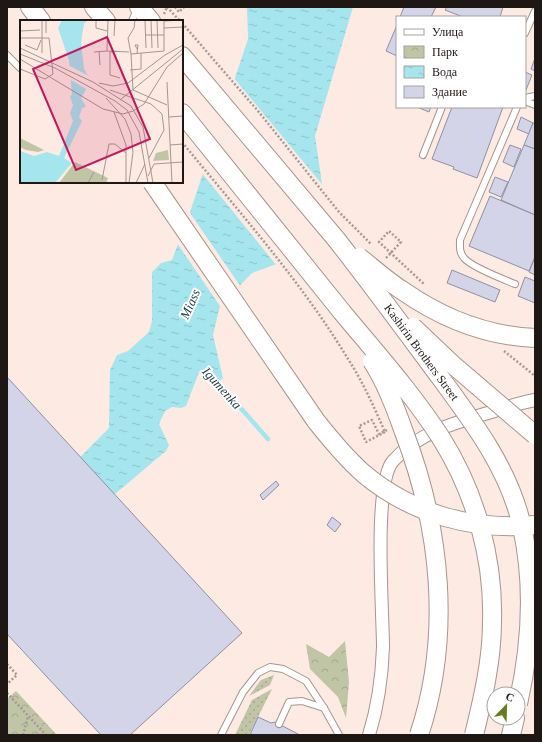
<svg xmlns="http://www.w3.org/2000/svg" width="542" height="742" font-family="Georgia,serif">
  <defs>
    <pattern id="grass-dots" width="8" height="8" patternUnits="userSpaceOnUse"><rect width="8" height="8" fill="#c0c5a6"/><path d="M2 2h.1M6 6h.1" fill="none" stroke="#a5a88e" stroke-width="1.8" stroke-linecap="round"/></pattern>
    <pattern id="park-crowns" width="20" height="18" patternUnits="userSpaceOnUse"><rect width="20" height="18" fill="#c0c5a6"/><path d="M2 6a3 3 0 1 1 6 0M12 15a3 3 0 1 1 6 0" fill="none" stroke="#a5a88e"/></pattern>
    <pattern id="water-ripples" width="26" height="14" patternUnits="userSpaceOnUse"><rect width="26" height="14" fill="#a4e5ee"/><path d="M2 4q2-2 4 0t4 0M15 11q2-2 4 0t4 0" fill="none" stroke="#8dc4cb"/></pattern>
  </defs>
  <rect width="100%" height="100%" fill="#fdebe3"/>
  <g fill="url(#grass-dots)">
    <path d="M274,675l-4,10 -21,11 12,-16z"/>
    <path d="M272,689l-23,46h-14l17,-35z"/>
  </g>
  <g fill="url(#park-crowns)">
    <path d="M345,641l4,41 -3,36 -8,-21 -28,-28 -4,-25 23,13z"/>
    <path d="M16,691l41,44h-50v-36z"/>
  </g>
  <path fill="url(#water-ripples)" d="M247,7h106l-38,129 9,61 -42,65 -30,11 -32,33 -7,29 10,43 -8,8 -16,-14 -13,34 -5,2 -9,-1 -7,4 -6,13 10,21 -3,6 -159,134v-54l102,-103 1,-58 7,-15 11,-4 21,-19 3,-11v-49l9,-9 11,-3 19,-51 57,-170z"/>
  <g fill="#fdebe3">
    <path d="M233,77l92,111 1,9 -18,49 -25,17 -6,3 -76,-94z"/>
    <path d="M188,210l53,77 -19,20v2l-45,-66z"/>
  </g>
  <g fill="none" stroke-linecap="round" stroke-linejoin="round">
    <path stroke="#a4e5ee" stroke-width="4.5" d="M215,379l53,60"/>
  </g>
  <g fill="#d3d4e8" stroke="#8f90a2">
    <path d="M404,7h32l-5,10h-31z"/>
    <path d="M447,7h56l-3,10h-37l-18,-7z"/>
    <path d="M397,25v31l-11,-5z"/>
    <path d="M535,58v13l-4,-2z"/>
    <path d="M525,72l7,3 -6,15h-1z"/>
    <path d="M417,107h14l-2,5z"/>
    <path d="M452,107h51l-26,71 -24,-9 1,-2 -22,-8z"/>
    <path d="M521,117l12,6 -4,11 -12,-5z"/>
    <path d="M533,123h2v26l-11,-4z"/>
    <path d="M510,145l11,4 -7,18 -11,-5z"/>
    <path d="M524,145l11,4v66l-34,-15z"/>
    <path d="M495,177l13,5 -7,15 -12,-5z"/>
    <path d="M490,196l45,19v42l-6,14 -60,-25z"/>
    <path d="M535,257v18l-6,-3z"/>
    <path d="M452,270l48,20 -5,12 -48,-19z"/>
    <path d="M525,277l10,4v22l-17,-7z"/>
    <path d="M7,377l235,256 -112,102h-29l-94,-101z"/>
    <path d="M276,481l3,4 -16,15 -3,-5z"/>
    <path d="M332,517l9,7 -6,8 -8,-7z"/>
    <path d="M258,717l13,6 4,-1 25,13h-50z"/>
  </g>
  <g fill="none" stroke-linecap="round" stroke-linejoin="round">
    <g stroke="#a8948b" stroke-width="8">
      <g id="lane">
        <path d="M132,21l5,-12"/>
        <path d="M525,33l10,-22"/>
        <path d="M7,55l14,14"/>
        <path d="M525,98l10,-2"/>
        <path d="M525,101l10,4"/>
        <path d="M423,155l19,-48"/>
        <path d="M515,284c-12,-5 -44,-17 -51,-26 -5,-6 -4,-11 -4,-18l57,-133"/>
        <path d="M279,724l10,-22 13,-1 22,7"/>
        <path d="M221,735l22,-43 15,-19 12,-6 13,2 23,12 18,27 15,27"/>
      </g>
    </g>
    <g stroke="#a8948b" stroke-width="14">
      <path id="street" d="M369,735c9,-29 13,-58 14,-88 0,-34 -10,-164 10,-186 25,-28 61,-38 95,-48 16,-5 31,-10 47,-13"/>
    </g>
    <g stroke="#a8948b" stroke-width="20">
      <g id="primary">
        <path d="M30,7l11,14"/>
        <path d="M94,7l12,14"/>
        <path d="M139,7l12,14"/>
        <path d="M182,56l154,183"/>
        <path d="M182,113l160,199"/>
        <path d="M511,735l4,-17"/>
      </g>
    </g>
    <g stroke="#a79993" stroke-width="2.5" stroke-dasharray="2 2" stroke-linecap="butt">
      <path d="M175,7l4,5 5,-5"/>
      <path d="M164,14l3,-7"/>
      <path d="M386,258l15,-16 -12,-11 -10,11 45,42"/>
      <path d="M504,351l31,25"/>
      <path d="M385,432l-19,10 -7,-16 13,-6 7,14 8,-4"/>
      <path d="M7,664l10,11 -10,9"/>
      <path d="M7,693l39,42"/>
      <path d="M23,735l5,-19"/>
    </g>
    <use href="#lane" stroke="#fff" stroke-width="6"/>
    <use href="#street" stroke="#fff" stroke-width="12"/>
    <use href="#primary" stroke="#fff" stroke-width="18"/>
    <g stroke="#a8948b" stroke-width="20" stroke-linecap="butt">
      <g id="primary-bridge">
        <path d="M152,182l164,239c15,19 30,37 48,53 48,40 109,57 171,51"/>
        <path id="s1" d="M336,239c33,42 64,84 95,126 36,49 78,101 91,162 13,59 9,119 -4,177"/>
        <path d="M359,257c14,11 28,24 44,34 39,27 84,45 132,47"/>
        <path d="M342,312c34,41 70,81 99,126 34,54 53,120 51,184 0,38 -9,76 -18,113"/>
        <path d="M413,327l39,37 83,71"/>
        <path d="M372,361c14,22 23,46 32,71 37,97 48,204 15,303"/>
      </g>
    </g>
    <g stroke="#a79993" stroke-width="2.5" stroke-dasharray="2 2" stroke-linecap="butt">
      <path d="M167,7l13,14"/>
      <path d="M182,23l76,88 81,101 32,32"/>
      <path d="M182,142c57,70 119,139 166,217 15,23 26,48 37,73"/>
    </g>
    <use href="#primary-bridge" stroke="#fff" stroke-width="18"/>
  </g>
  <g text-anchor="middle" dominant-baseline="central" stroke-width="4" stroke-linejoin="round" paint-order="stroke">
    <g font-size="12" fill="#1f1714" stroke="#fff">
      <text stroke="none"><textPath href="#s1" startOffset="142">Kashirin Brothers Street</textPath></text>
    </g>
    <g font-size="13" font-style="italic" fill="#15363a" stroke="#fff">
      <text transform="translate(190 304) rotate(-66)">Miass</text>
      <text transform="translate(222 388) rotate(48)">Igumenka</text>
    </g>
  </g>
  <g transform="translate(20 20)">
    <rect width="163" height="163" fill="#fdebe3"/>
    <path d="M0,118l24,12 -6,2 -12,-2 -6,-3z" fill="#c0c5a6"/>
    <path d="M148,130l1,10 -16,1 3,-8z" fill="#c0c5a6"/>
    <path d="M55,142l33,16 -2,5h-47z" fill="#c0c5a6"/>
    <path d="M42,0h26l-4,4 -3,18 3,27 5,8 -2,11 -6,10 5,9 -4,1 -3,9 3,4 -18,37 8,5 -17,20h-35v-32l14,5 13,-4 12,4 14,-35 -3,-8 3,-8 -3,-8 2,-3 -3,-34 -11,-32z" fill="#a4e5ee"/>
    <path d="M48,45l23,12v8l-3,5 -19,-11z" fill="#fdebe3"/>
    <path fill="none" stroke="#a49690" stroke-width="1" d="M22,0v33M26,0v13M76,0v8l11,3M88,0l-1,31 22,1M125,0l1,28M131,0l1,28M137,0l1,28M144,1l19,-1M144,8l19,-1M0,11l20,-1M125,15h19v-15M94,16l1,-16M0,18h29l4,36 -8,5 -25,-10M5,25l12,5 4,-10M0,28l73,34 38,24 12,21 10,56M117,29l-2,-4h3l-1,8M79,31l1,14M97,31l-7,1v23l10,3M74,32l13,-1M0,34l35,14 60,33 12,9 12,22 9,51M111,34l2,36 34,15M111,34l33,-3v-16M111,34l-3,-16 6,-10 1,-8M0,39l83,50 20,5 10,-3 11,-7 23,-37 16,-14M110,50l11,-1v-16M147,62l5,101M79,63l14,3 15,-3 37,-28 18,-10M90,70l41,14 11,10 2,16 -15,28M86,78l19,21 6,15 2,18 -4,31M100,80l63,-51M94,92l12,33v38M149,97l14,-1M150,125l13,-1M128,156l6,-12 29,-2M82,160l7,-36h6l11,9M68,163l6,-11M116,163l9,-19"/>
    <path fill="#c2185b" fill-opacity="0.15" stroke="#c2185b" stroke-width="2" d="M87,17l43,102 -74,31 -43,-101z"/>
    <rect width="163" height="163" fill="none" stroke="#1f1714" stroke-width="2"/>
  </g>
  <rect width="542" height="742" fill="none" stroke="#1f1714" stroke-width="16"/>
  <rect x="396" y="16" width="130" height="92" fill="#ffffff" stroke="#a5a2a1"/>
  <rect x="404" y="29" width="20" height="6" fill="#ffffff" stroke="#a5a2a1"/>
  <text x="432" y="36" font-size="12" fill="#1f1714">Улица</text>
  <rect x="404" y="46" width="20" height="12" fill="url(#park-crowns)" stroke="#a5a2a1"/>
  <text x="432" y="56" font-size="12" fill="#1f1714">Парк</text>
  <rect x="404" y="66" width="20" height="12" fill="url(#water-ripples)" stroke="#a5a2a1"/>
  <text x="432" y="76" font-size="12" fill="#1f1714">Вода</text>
  <rect x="404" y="86" width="20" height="12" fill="#d3d4e8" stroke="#a5a2a1"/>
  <text x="432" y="96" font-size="12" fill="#1f1714">Здание</text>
  <g transform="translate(506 706) rotate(23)"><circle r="19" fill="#ffffff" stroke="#a5a2a1"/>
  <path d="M0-3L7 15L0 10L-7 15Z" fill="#687927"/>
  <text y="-6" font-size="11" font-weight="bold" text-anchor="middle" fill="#1f1714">С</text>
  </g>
</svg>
